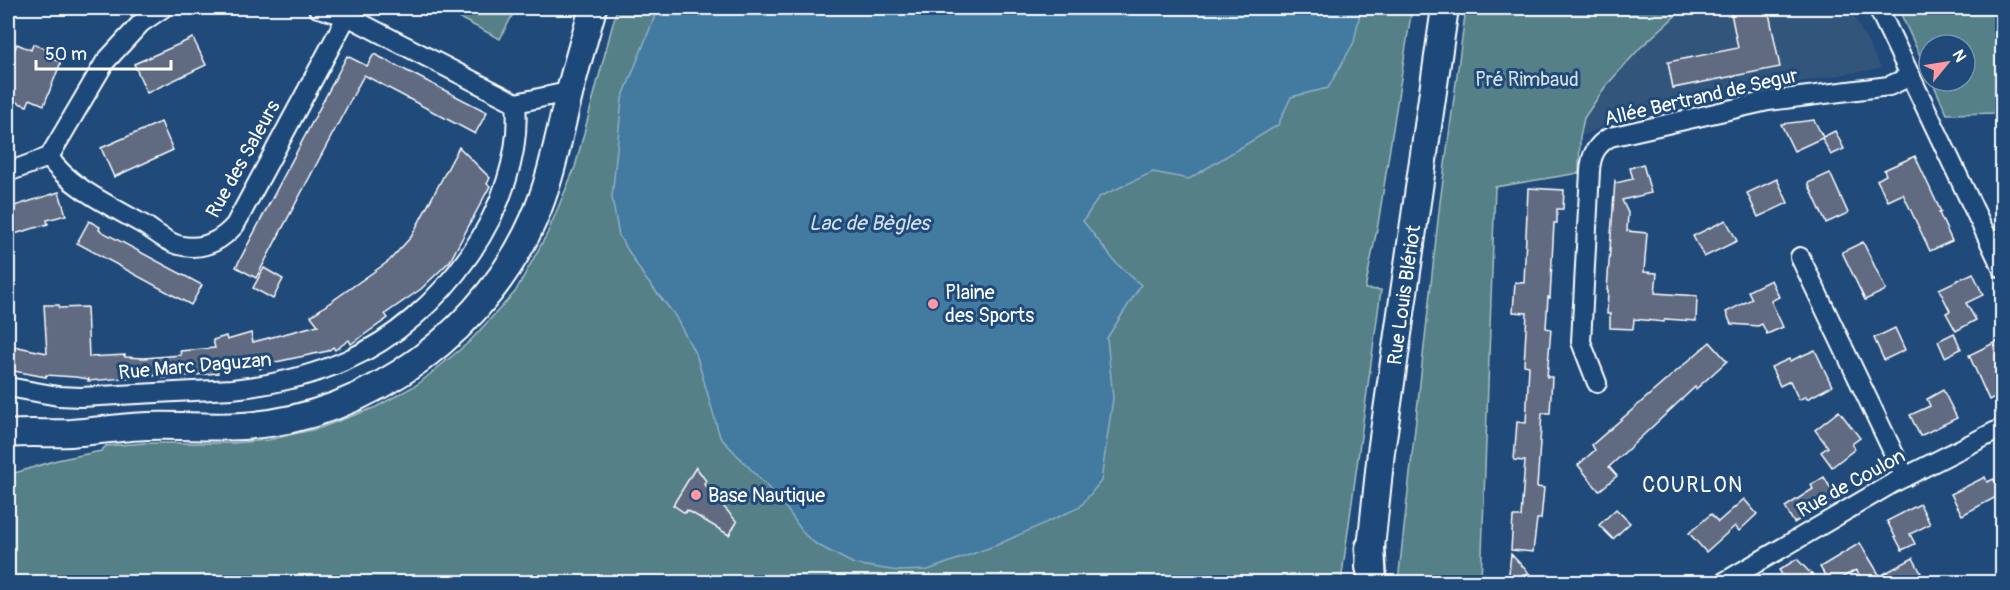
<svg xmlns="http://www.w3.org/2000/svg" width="2010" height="590" font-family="Pangolin,sans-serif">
  <rect width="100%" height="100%" fill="#1f4a7a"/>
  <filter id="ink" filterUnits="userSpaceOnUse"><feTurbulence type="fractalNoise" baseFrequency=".0167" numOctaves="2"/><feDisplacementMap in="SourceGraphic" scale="12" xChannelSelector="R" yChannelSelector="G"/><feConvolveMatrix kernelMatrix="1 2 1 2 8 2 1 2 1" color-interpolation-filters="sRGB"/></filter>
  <g filter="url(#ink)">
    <path fill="#32547c" d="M1684,8h166l31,60 -170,29 -95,23 -36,17 4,-19 21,-31 35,-39z"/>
    <g fill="#558087" stroke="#aac0c3" stroke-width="1.5">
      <path d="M440,8h76l-16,31z"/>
      <path d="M617,8h795l-34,216 -13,65 16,1 -40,292h-1333v-107l49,-15 44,-9 5,-5 39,-3h87l36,-3 52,-12 56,-21 42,-23 51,-42 46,-50 32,-58 28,-67z"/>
      <path d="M1466,8h218l-44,40 -35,39 -21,31 -4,19 -1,36 -84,14 -14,395h-83l42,-380z"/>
      <path d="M1898,8h104v105l-55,1 -15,-33h33v-36h-36v30z"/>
    </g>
    <path fill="#437aa0" stroke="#8eafc6" stroke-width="1.5" d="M658,8h703l-7,34 -26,46 -37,9 -13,28 -89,54 -36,-7 -54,25 -16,24 33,42 25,22 -34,53 6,60 -12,83 -21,26 -83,38 -69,25 -30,1 -44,-7 -38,-20 -11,-9 -24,-34 -61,-64 -23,-80 -23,-43 -29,-36 -26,-42 -7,-38 10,-99z"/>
    <g fill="#606b81" stroke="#fff" stroke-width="1.5">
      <path d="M1730,8h38l12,59 -107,21 -5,-26 70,-14z"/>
      <path d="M193,38l13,27 -59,28 -13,-29z"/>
      <path d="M17,44l14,6 2,-6 15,6 -2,6 15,6 -17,43 -14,-6 -3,7 -19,-7v-42l3,1z"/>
      <path d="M374,54l113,58 -12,22 -111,-59 -108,203 -20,-11 111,-211 20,10z"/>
      <path d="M1814,120l9,17 12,-6 9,18 -13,6 -9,-17 -28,13 -13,-27z"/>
      <path d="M161,122l12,28 -59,27 -13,-29z"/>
      <path d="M459,147l31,31 -3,6 3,2 -40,75 -29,28 -36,25 3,4 -37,26 -2,-4 -14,10 -2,-3 -5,4 -57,12 -11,6 -1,-3 -42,3 1,4 -47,4 -8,1v-3l-75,6 1,-2 -14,-2 -29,-2v2l-38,-7v-25l39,8 -3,-48h15v3l28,-1 2,50 36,-2v2l19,1 37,-3 -1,-4 35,-3 -2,-8 13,-4 1,4 24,-7 2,9 65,-17 -7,-9 78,-55 22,-24z"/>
      <path d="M1915,156l26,56 -2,1 13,28 -22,10 -27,-57 -15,7 -11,-21 9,-5 -2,-5z"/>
      <path d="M1643,164l8,29 -29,7 6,13 -1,18 20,2 -3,39 13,1 -2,20 42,3 -1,25 -31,-2 -1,3 -30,-3 -1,10 -23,-1v-14h-3l1,-24h-1l8,-109 1,2 17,-4 -3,-11z"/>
      <path d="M1830,173l18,40 -22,10 -18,-40z"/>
      <path d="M1777,179l11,24 -30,14 -11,-24z"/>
      <path d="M1528,188l36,2 -1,19h-6v14h-3l-4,75 -2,-1 -2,31 5,1 -4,48h5l-2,36h-8l-5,74 7,1 -3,31h-4l-4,33 -22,-2 2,-33h8l4,-56 -11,-1 3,-38 9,1 3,-57 -5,-1 3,-52 -14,-1 2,-30 9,1z"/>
      <path d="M59,192l7,23 -19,5 1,4 -40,12v-28z"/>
      <path d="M1726,220l11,21 -33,16 -11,-21z"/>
      <path d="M89,221l11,6 -1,3 103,55 -11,20 -114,-62z"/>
      <path d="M1863,242l23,48 -21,10 -23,-48z"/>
      <path d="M264,268l19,11 -10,20 -20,-11z"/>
      <path d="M1973,273l10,22 -17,8 10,17 -20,11 -10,-18 4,-2 -11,-22z"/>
      <path d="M1771,280l8,17 -8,4 12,26 -16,7 -5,-10 -4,2 -27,-2 -5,-12 26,-13 -4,-8z"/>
      <path d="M1895,328l10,22 -21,10 -10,-22z"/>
      <path d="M1954,333l7,16 -16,8 -7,-16z"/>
      <path d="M2002,339v54l-13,7 -20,-45z"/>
      <path d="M1710,342l17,19 -31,28 -1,-2 -86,80 8,9 -18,15 -21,-26 17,-15 -3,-5z"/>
      <path d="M1815,350l17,36 -25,13 -1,-3 -7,4 -9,-19 -10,5 -9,-19 18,-8 1,2z"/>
      <path d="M1943,390l14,28 -37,18 -10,-21 20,-9 -3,-7z"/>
      <path d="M1839,411l21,27 -8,6 3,5 -23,18 -11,-15 7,-5 -13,-17z"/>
      <path d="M696,467l10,14 -2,3 33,38 -8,13 -42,-25 -2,3 -12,-8z"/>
      <path d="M1824,477l12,20 -42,26 -9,-16 28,-18 -2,-4z"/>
      <path d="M1985,477l2,5 7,-3 8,15 -40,21 -11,-21z"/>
      <path d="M1744,499l13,15 -18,17 -4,-5 -29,26 -17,-19 22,-19 7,8z"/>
      <path d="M1920,504l10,20 -20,10 5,10 -13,6 -15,-29z"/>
      <path d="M1616,509l14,14 -17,16 -14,-14z"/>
      <path d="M1860,543l20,33 33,-18 8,15 -7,5 2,4h-52l-8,-12 -22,12h-5l-9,-15z"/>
      <path d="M1511,554l26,28h-29z"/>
      <path d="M1797,559l22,23h-32l-8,-12z"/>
    </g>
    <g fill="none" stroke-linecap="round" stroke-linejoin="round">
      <g stroke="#fff" stroke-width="22">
        <g id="street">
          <path d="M318,8l29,8 169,87 42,-9 11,2"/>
          <path d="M1878,8l124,260"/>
          <path d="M49,157c19,30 66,51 97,69 9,6 21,16 32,19 23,6 42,-3 57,-20l112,-209"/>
          <path d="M8,172l41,-15 56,-95 36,-39 22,-15"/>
          <path d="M1800,257l105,220"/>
          <path d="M1597,383l-16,-41 9,-171c1,-16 6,-26 20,-34l158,-36 121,-15 22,-10"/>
          <path d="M8,387l50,9 23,1 151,-8c39,-4 79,-13 115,-29 92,-40 178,-154 169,-257"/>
          <path d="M1724,582l169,-99 109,-55"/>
        </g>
      </g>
      <g stroke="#fff" stroke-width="30">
        <g id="secondary">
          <path d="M8,434c21,-2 42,0 63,-1 26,-2 51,-6 77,-7 31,-1 63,2 95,0 128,-8 248,-99 295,-217 15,-38 21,-75 31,-114 7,-29 16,-58 24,-87"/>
          <path d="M1369,567l12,-115 64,-444"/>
        </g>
      </g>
      <g stroke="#fff" stroke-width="33">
        <path id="primary" d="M1370,548l2,34"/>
      </g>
      <use href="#street" stroke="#1f4a7a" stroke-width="18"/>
      <use href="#secondary" stroke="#1f4a7a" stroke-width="26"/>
      <use href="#primary" stroke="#1f4a7a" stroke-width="28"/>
    </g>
  </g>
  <g fill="#ff9aa2" stroke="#1f4a7a" stroke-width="2">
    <circle cx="933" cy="304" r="6"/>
    <circle cx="696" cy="495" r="6"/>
  </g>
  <g text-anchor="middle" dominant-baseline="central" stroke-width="6" stroke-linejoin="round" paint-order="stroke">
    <g font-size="20" fill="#d4dfe1" stroke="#1f4a7a">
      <text x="1527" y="79">Pré Rimbaud</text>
    </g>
    <g font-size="20" fill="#fff" stroke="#1f4a7a">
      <text transform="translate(1701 97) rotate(-13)">Allée Bertrand de Segur</text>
      <text transform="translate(243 159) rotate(-61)">Rue des Saleurs</text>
      <text transform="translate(1404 295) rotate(-82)">Rue Louis Blériot</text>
      <text transform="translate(195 366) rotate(-5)">Rue Marc Daguzan</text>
      <text transform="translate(1851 483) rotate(-29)">Rue de Coulon</text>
    </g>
    <g font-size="20" fill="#fff" stroke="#1f4a7a" text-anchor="start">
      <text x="945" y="292">Plaine<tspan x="945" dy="23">des Sports</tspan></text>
      <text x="708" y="495">Base Nautique</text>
    </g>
    <g font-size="21" font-style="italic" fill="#d0dee7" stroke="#1f4a7a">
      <text x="869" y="223">Lac de Bègles</text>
    </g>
    <g font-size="21" letter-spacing="1.5" fill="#fff" stroke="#1f4a7a">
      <text x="1693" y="485">COURLON</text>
    </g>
  </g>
  <rect width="2010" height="590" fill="none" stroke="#1f4a7a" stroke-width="30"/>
  <rect x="15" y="15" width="1980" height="560" fill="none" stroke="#fff" stroke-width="2" filter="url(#ink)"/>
  <g transform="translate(1947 63) rotate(60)"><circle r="28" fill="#1f4a7a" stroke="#7992af" stroke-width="1.5"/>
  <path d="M0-4.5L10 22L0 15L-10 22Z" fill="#ff9aa2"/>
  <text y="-9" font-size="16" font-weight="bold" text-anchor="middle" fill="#ffffff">N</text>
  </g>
  <path d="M36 60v9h135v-9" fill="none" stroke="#ffffff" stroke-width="3"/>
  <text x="45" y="60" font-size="18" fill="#ffffff" stroke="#1f4a7a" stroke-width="4.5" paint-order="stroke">50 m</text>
</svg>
